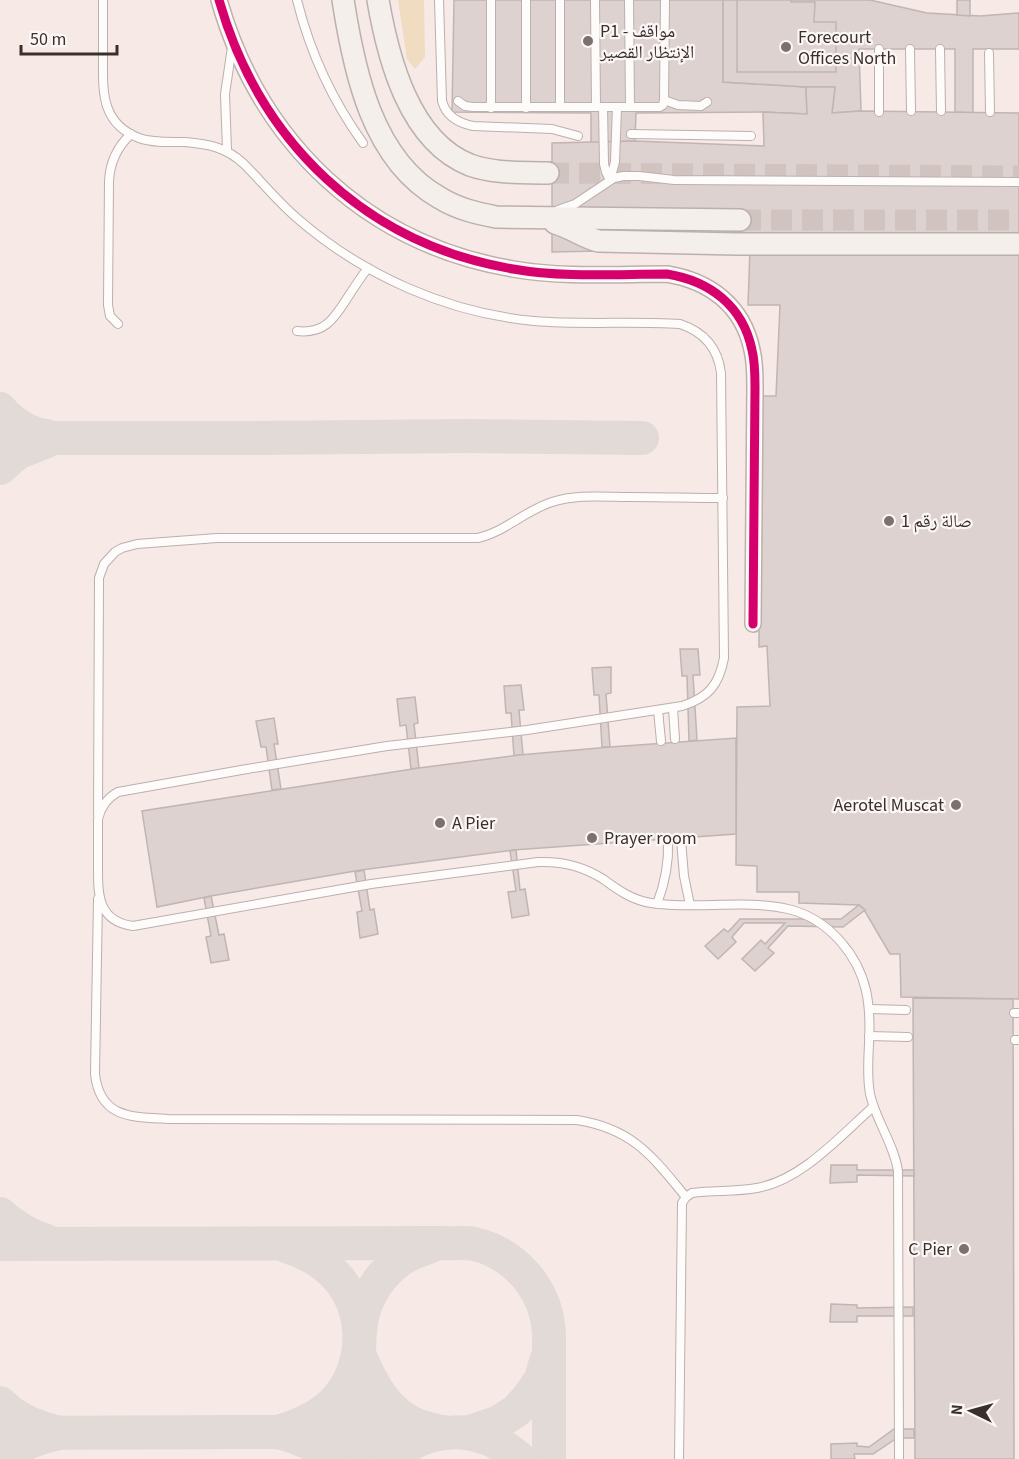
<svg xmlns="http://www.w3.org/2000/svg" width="1019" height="1459" font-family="'Source Sans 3','Noto Naskh Arabic',sans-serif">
  <rect width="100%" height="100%" fill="#f7e9e5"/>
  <path fill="#efdcc1" d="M398,0h26l1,57 -10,12 -8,-10z"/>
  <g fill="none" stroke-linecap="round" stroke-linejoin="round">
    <g stroke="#e2dad7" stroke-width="34">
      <path d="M0,409c11,13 28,25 46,27"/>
      <path d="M0,438h254l214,-2 174,2"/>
      <path d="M0,468l17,-15 30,-12"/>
      <path d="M0,1214c14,13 28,21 46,27"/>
      <path d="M0,1244l442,-1c10,1 22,-1 32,1 43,10 73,47 75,90v125"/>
      <path d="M286,1246c49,15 77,51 73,102"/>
      <path d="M360,1333c1,-29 17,-57 40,-73 10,-7 20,-10 31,-14"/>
      <path d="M361,1359c12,27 25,52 53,65 6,3 13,4 19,6"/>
      <path d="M0,1403c16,17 37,24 59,30 -21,5 -40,11 -56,26"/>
      <path d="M278,1432c45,-13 74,-35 81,-84l1,111"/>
      <path d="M337,1432h106"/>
      <path d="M0,1433l278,-1c23,6 36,12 54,27"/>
      <path d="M467,1433l30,-10 19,-12 12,-13 13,-19 6,-21"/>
      <path d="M389,1459c41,-35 90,-36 131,0"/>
    </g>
  </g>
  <g fill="#ddd2d0" stroke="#c0b5b4" stroke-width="1.5">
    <path d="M454,0h269v82l83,5 1,27 -44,-2 -127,1 -1,28 -44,2v-30l-139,-1z"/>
    <path d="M723,0h147l57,13 53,3 39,-3v36h-46v64l-18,-1v-63h-96l2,62 -29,2 3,-26h-29l-83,-5z"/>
    <path d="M737,0h54v2h24l-1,20h22v50h-99z"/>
    <path d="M957,0h13v16l-13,-1z"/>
    <path d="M806,87h29l-3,26 29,-2 158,2v886l-118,-2 -1,-43h-10l-27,-46 -4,-3 -60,-2v-11h-42v-26l-21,-1 1,-158 33,-1 -3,-60 -8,1v-251h17l4,-91h-32l2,-57 -198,4v-109l83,-2 129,5 -1,-34 44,2z"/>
    <path d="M680,649h18l2,26h-7l4,65 -8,1 -2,-65h-5z"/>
    <path d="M611,667v26l-5,1 4,53h-8l-3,-52h-5l-2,-27z"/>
    <path d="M521,685l3,25h-5l4,45 -9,1 -3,-43h-5l-2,-27z"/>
    <path d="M415,697l3,26 -4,1 5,44 -8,1 -5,-44 -6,1 -3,-27z"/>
    <path d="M274,718l4,26h-4l7,45 -9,1 -6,-43h-5l-5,-26z"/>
    <path d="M736,738v96l-223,16 -152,20 -150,26 -54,11 -15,-96 277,-43 100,-13 91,-8z"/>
    <path d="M516,850l4,40 5,-1 4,26 -17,3 -4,-26 8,-1 -6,-40z"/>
    <path d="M364,870l6,40 4,-1 4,25 -18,4 -3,-26 5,-1 -7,-39z"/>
    <path d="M211,896l8,39 5,-1 5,26 -18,3 -5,-26 5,-1 -7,-38z"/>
    <path d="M859,905l6,5 -22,17 -55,-1 -20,22 6,5 -19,18 -13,-12 19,-19 4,4 20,-21h-41l-12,14 4,5 -18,17 -13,-13 19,-17 4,3 12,-13h101z"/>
    <path d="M913,998l100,1 1,460h-99z"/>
    <path d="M831,1165h26v5h57v6l-57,-1v7l-27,1z"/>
    <path d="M831,1304l26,1v3l56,-1v9h-56v6h-27z"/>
    <path d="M894,1429h20v9h-17l-24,16h-19l1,5h-24v-15l26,-1v3l12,1z"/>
  </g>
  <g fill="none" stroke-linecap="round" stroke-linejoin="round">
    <g stroke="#d1c4c0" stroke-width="21" stroke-dasharray="21 10" stroke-linecap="butt">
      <path d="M548,173l471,3"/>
      <path d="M740,220h279"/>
    </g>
    <g stroke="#bbb0ad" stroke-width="10">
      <g id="lane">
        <path d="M103,0c0,19 0,37 0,56 0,34 -3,67 36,82 14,5 31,4 46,4 23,2 41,5 59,22 18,18 34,38 54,55 65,56 149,94 236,102 48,4 97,0 146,3 24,8 38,24 41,49l3,285c-5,27 -16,40 -42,48l-155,24 -140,16 -140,23 -129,23c-11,6 -17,14 -20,27 0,14 0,29 0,43 0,30 -2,59 35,64l238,-42 167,-22c24,-1 45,4 65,17 15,11 29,21 48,24 44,7 94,-4 137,6 22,5 38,16 53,33 27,31 30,63 28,102 -1,17 -2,34 1,50 6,27 24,50 28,77l1,288"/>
        <path d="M297,0c13,52 35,100 66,143"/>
        <path d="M439,0l3,101c4,15 16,22 31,25l79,3 26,7"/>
        <path d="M560,0v107"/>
        <path d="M595,0l1,107"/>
        <path d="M629,0l1,107"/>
        <path d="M879,49v63"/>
        <path d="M910,49l1,62"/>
        <path d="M940,49l1,62"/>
        <path d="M989,53l1,59"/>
        <path d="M664,100l14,5 23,1 6,-4"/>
        <path d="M458,101l7,5 8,1h187l3,-2 1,-5 1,-100"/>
        <path d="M603,107l1,57 2,8 4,8"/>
        <path d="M491,108v-108"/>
        <path d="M526,108v-108"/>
        <path d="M631,134l120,2"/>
        <path d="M227,150l-2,-56 7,-47"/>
        <path d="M610,180l5,-18 2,-55"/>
        <path d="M558,210l17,-6 39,-26 9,-2h16l35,4 345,2"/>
        <path d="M118,324l-8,-8 -2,-11 1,-124c1,-19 8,-34 22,-47"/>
        <path d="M297,331c27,3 36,-11 49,-31 7,-11 14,-22 22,-32"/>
        <path d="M673,708l2,31"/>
        <path d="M658,710l3,31"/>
        <path d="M98,814l1,-236 5,-14 11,-12 7,-4 15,-4 80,-6h261c27,-6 46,-27 74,-36 25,-8 52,-5 78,-5 31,0 62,1 93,1"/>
        <path d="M681,840l3,36 6,29"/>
        <path d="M98,899l-3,175c5,45 38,43 73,45l409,1c56,9 75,36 109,77"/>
        <path d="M657,904c8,-21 12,-41 11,-63"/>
        <path d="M869,1009l37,1"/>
        <path d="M1014,1013h5"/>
        <path d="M869,1036l39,1"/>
        <path d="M1015,1040h4"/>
        <path d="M679,1459l3,-256 4,-6 6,-4c21,-3 43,-1 65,-5 45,-8 83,-52 116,-81"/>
      </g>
    </g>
    <g stroke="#bbb0ad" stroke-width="18">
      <path id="street" d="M219,0c41,143 147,244 294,269 51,9 104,5 154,5 43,7 76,32 85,76 3,12 3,25 3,37l-2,237"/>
    </g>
    <g stroke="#bbb0ad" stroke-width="24">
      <g id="secondary">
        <path d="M343,0c11,71 29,160 97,198 18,11 36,15 56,19l244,3"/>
        <path d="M378,0c10,58 31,141 92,165 25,9 52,7 78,8"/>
        <path d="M555,223c15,4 28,14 43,18l139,3h282"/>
      </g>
    </g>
    <use href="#lane" stroke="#fefcfb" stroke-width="8"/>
    <use href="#street" stroke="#fefcfb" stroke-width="15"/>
    <use href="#secondary" stroke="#f4efea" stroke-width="21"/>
    <g stroke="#fcf7f6" stroke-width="13">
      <path id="cycleway" d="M219,0c41,143 147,244 294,269 51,9 104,5 154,5 43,7 76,32 85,76 3,12 3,25 3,37l-2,237"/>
    </g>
    <use href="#cycleway" stroke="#d6006c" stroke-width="9"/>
  </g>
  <g fill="#7c716d" stroke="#fcf7f6" stroke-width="2">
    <circle cx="588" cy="41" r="6"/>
    <circle cx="786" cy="47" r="6"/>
    <circle cx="889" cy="521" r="6"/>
    <circle cx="956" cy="805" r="6"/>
    <circle cx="440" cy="823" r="6"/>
    <circle cx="592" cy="838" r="6"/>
    <circle cx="964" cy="1249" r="6"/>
  </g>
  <g text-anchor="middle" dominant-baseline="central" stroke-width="4.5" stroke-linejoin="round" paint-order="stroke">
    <g font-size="18" fill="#39302d" stroke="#fcf7f6" text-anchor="start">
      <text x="600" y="31">P1 - مواقف<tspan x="600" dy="21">الإنتظار القصير</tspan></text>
      <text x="798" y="37">Forecourt<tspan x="798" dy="21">Offices North</tspan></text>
      <text x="901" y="521">صالة رقم 1</text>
      <text x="944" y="805" text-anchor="end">Aerotel Muscat</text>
      <text x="452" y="823">A Pier</text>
      <text x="604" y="838">Prayer room</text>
      <text x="952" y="1249" text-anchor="end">C Pier</text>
    </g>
  </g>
  <g transform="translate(971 1411) rotate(275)" stroke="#fcf7f6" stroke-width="4.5" paint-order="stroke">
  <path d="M0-4.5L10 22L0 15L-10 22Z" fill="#39302d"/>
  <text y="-9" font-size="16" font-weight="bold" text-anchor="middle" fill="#39302d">N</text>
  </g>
  <path d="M21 45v9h96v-9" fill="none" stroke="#39302d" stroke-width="3"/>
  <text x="30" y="45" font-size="18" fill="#39302d" stroke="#fcf7f6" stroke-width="4.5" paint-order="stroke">50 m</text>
</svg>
